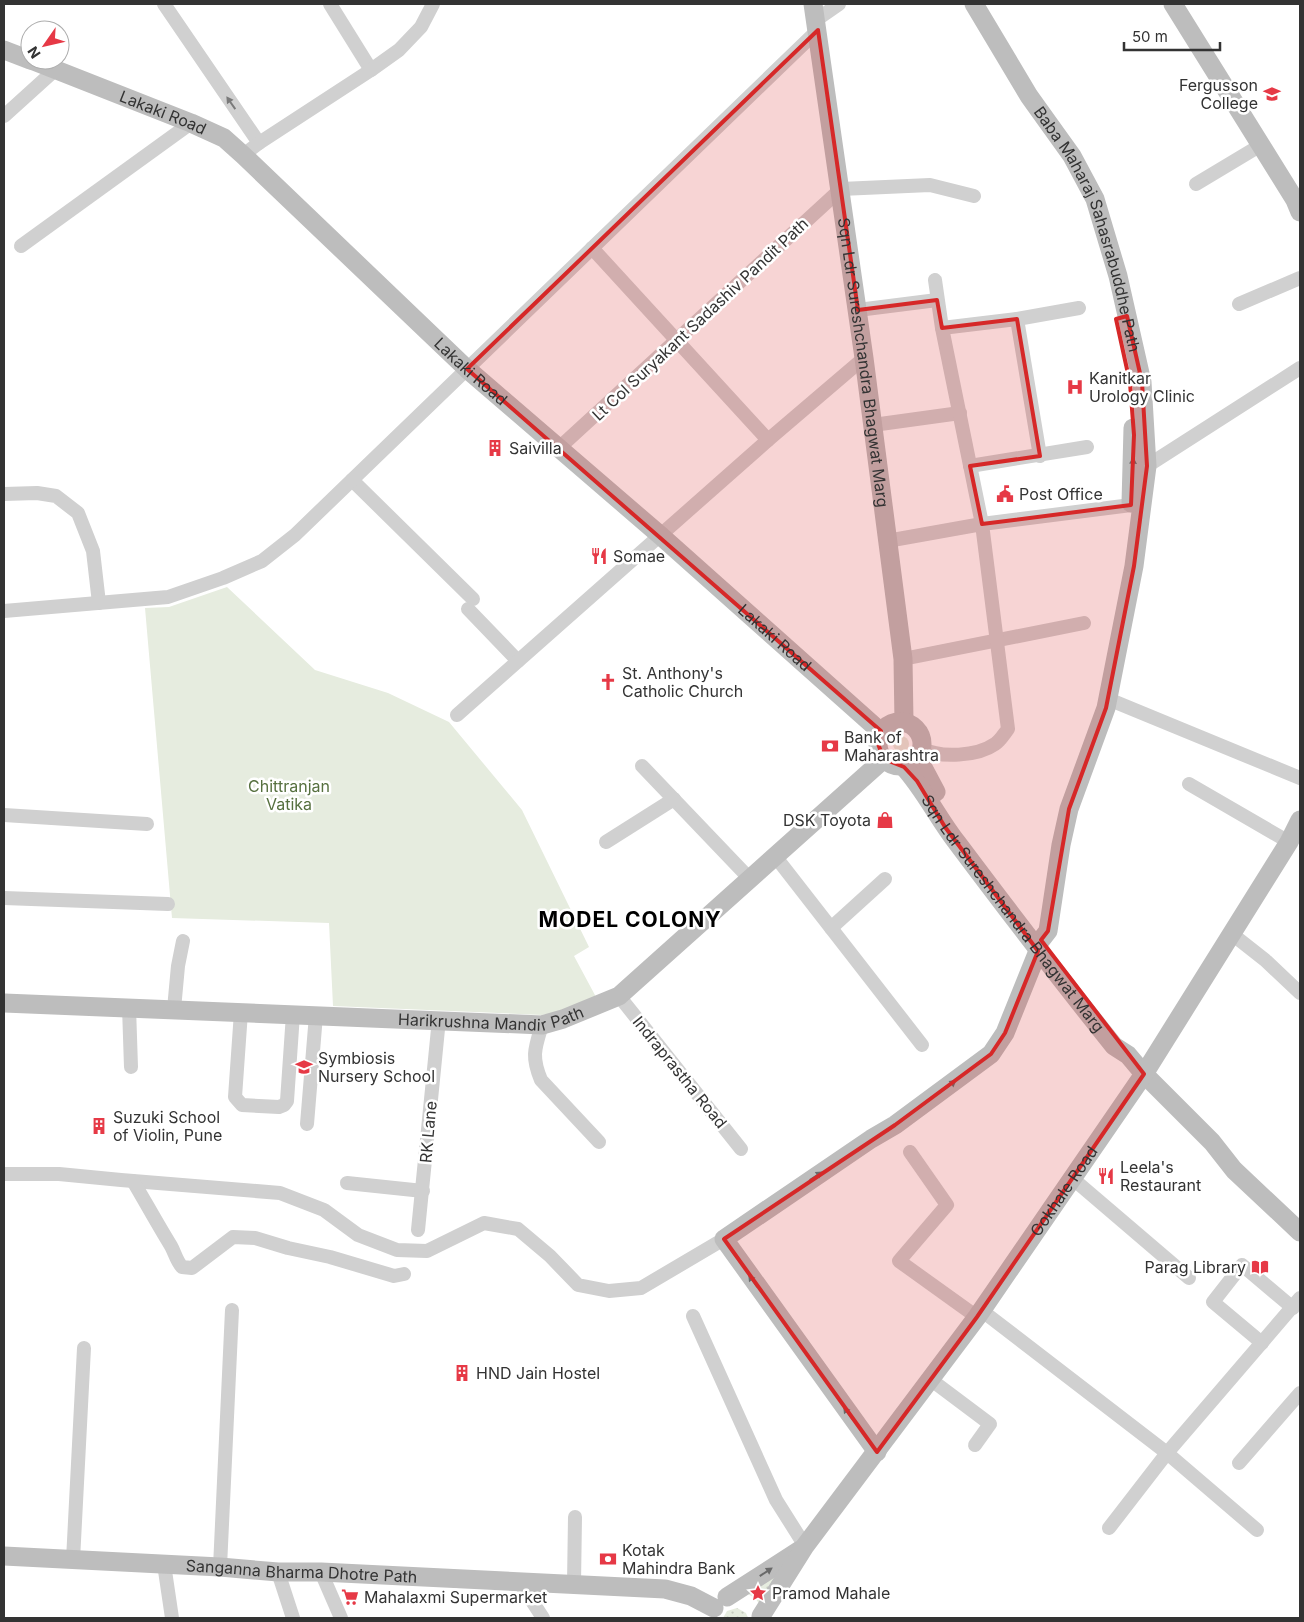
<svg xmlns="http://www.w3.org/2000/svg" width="1304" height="1622" font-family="Inter,sans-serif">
  <defs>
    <pattern id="grass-dots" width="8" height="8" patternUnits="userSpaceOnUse" patternTransform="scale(1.25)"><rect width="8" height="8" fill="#e6ecdf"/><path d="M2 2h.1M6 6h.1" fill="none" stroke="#c6cbc0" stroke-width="1.8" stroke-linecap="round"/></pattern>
  </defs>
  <rect width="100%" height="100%" fill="#fff"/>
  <g fill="url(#grass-dots)">
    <path d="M779,1570l-18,36 -6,-8 -9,-5z"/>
    <path d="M737,1608l9,5 2,5h-25l4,-7z"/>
  </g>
  <g fill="#e6ecdf">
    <path d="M227,587l88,83 73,23 61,29 73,88 67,137 -15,9 22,41 -33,14 -21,4 -209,-9 -4,-83 -157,-5 -27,-310 24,-1z"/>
    <circle cx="901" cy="744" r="8"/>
  </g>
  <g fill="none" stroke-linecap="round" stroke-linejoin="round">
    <g stroke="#d0d0d0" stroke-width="14">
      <path d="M164,4l95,139"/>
      <path d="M330,4l41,66"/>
      <path d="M816,20l23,-16"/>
      <path d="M4,116l52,-47"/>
      <path d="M243,155l16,-12 112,-73 28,-20 22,-23 12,-23"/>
      <path d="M1196,184l65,-39"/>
      <path d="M21,246l170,-123"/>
      <path d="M592,248l176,192"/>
      <path d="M1239,304l61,-26"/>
      <path d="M858,310l79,-10"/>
      <path d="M1017,319l23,137"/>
      <path d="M942,328l75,-9 62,-11"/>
      <path d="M873,425l87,-12"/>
      <path d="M559,448l282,-259 89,-4 44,11"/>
      <path d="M970,466l117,-19"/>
      <path d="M1147,466l153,-98"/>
      <path d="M352,480l121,119"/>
      <path d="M4,494l33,-1 19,3 22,17 15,38 6,52"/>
      <path d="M887,541l95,-17 149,-19 10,1"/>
      <path d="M468,609l50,52"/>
      <path d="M4,611l164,-14 55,-19 39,-17 33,-26 523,-505"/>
      <path d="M903,659l181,-36"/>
      <path d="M1108,699l192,79"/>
      <path d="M457,715l311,-275 96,-82"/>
      <path d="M922,748c18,11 56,8 73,-4 5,-3 9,-10 13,-15l-26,-205 -40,-196 -7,-48"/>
      <path d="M642,766l108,113"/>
      <path d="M1189,784l100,58"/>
      <path d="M4,815l143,9"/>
      <path d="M606,842l68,-43"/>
      <path d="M775,856l147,189"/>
      <path d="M4,898l164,6"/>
      <path d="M831,928l54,-49"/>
      <path d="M1232,934l33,26 35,33"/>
      <path d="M619,996l122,153"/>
      <path d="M129,1007l2,60"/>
      <path d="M174,1009l4,-43 5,-25"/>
      <path d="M241,1012l-6,85 7,8 37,2 5,-2 3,-4 6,-87"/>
      <path d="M542,1025c-7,23 -11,31 -1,55l58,62"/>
      <path d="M307,1124l9,-109"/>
      <path d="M910,1152l37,53 -48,56 78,56"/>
      <path d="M4,1174h55l62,6 159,13 44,17 34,25 39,15 30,1 57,-28 34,6 32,27 28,29 31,6 32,-3 83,-49"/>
      <path d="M1072,1178l117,100"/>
      <path d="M133,1181c13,22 25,44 38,65 4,7 5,14 11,21l10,1 41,-31 22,1 33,10 42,9 64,19 10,-2"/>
      <path d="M347,1183l76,8"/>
      <path d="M418,1230l21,-211"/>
      <path d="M981,1310l186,143 90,77"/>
      <path d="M693,1316l83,184 29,46"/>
      <path d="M1262,1343l-49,-41 29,-37 51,43"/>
      <path d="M930,1379l60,45 -15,21"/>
      <path d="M1239,1463l61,-70"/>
      <path d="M1109,1528l58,-75 133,-155"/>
      <path d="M73,1560l11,-212"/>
      <path d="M164,1564l8,54"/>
      <path d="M220,1567l12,-257"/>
      <path d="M278,1572l15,46"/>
      <path d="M321,1572l20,46"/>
      <path d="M519,1581l24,37"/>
      <path d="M574,1584l1,-67"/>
    </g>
    <g stroke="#bdbdbd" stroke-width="19">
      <path id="s1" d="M813,4l51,354 39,301 1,63"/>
      <path id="s2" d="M974,4l55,92 43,60 23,43 23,77 24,106 5,84 -13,100 -28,142 -37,101 -8,36 -13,86 -7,9"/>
      <path d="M1173,4l122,196 5,12"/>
      <path d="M4,50l26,10"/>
      <path id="s3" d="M31,60l160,63 33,15 19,17 224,214 194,167 220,196"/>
      <path d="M1131,503l2,-75"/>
      <circle cx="900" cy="744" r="22"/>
      <path d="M918,758l18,34"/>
      <path id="s4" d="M903,766c22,24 35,53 55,78 51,68 103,136 156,202l14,9 16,19 68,68 22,28 66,62"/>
      <path id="s5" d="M4,1003l538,22 21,-6 56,-23 265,-237"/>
      <path d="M877,1452l-153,-213 147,-100 24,-14 96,-71 14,-21 33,-82"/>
      <path id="s6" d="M4,1556l216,11 58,5h43l344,17 26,7 23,12"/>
      <path d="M727,1597l73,-47"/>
      <path id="s7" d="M761,1616l44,-70 172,-229 167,-243 145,-232 11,-22"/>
    </g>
  </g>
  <defs><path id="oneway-solid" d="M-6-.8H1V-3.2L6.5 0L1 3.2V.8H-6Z" transform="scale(1.25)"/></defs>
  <use fill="#7a7a7a" href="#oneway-solid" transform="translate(231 103) rotate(-125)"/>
  <g fill="#6a6a6a">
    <use href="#oneway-solid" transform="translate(1133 465) rotate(-88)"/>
    <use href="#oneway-solid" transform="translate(950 1085) rotate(-37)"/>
    <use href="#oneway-solid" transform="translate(816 1176) rotate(-34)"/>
    <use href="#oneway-solid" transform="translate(753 1281) rotate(-126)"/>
    <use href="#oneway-solid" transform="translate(848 1413) rotate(-126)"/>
    <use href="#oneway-solid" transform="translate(766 1572) rotate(-33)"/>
  </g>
  <path fill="#d62828" fill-opacity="0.2" stroke="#d62828" stroke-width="4" stroke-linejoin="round" d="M818,30l40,280 79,-10 5,28 75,-9 23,137 -70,10 12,58 149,-19 3,-70 -4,-52 -14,-64 11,-3 15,66 5,84 -13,100 -28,142 -37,101 -21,122 -7,9 103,134 -167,243 -100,135 -153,-213 171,-114 96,-71 14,-21 33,-82 -93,-124 -28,-46 -13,-14 -20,-8 -6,-15 3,-13 -414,-362z"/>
  <defs>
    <g id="university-bare" transform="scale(1.35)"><path d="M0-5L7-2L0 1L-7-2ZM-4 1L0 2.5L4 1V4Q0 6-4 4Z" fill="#e63946" stroke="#fff" stroke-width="2.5" paint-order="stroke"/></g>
    <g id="hospital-bare" transform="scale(1.35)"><path d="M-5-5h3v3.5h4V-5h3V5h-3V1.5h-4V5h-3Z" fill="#e63946" stroke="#fff" stroke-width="2.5" paint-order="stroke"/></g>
    <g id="building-bare" transform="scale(1.35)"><path d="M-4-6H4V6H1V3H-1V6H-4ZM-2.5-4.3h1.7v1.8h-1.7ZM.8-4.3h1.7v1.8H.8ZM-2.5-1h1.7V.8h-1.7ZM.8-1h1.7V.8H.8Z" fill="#e63946" stroke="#fff" stroke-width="2.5" paint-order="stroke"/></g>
    <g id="civic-bare" transform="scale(1.35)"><path d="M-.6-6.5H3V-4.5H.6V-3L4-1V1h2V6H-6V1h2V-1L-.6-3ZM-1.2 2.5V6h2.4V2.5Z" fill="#e63946" stroke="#fff" stroke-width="2.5" paint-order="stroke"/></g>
    <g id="restaurant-bare" transform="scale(1.35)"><path d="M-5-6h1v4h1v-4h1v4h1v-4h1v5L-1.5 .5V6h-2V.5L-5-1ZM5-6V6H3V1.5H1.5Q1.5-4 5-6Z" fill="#e63946" stroke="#fff" stroke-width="2.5" paint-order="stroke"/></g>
    <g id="church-bare" transform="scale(1.35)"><path d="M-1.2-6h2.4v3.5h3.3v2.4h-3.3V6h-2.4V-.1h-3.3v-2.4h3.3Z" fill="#e63946" stroke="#fff" stroke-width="2.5" paint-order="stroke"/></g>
    <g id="bank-bare" transform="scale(1.35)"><path d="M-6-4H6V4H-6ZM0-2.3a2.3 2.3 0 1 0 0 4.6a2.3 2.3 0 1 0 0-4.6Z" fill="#e63946" stroke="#fff" stroke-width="2.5" paint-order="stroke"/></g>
    <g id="shop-bare" transform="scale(1.35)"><path d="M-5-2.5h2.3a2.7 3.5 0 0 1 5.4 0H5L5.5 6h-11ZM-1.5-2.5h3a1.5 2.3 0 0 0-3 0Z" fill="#e63946" stroke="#fff" stroke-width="2.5" paint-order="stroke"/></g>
    <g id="school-bare" transform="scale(1.35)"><path d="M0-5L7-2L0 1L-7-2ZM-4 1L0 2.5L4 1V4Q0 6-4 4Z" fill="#e63946" stroke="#fff" stroke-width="2.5" paint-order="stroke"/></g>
    <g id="library-bare" transform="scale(1.35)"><path d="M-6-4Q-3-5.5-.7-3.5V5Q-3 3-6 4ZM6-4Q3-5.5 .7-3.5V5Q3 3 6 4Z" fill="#e63946" stroke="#fff" stroke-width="2.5" paint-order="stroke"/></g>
    <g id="sight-bare" transform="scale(1.35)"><path d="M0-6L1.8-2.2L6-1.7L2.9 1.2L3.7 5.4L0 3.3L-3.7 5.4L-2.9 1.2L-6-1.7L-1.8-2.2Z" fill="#e63946" stroke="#fff" stroke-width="2.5" paint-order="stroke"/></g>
    <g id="supermarket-bare" transform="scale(1.35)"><path d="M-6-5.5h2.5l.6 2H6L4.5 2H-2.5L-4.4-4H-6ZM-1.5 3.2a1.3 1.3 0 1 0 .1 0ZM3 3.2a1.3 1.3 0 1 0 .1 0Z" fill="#e63946" stroke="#fff" stroke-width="2.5" paint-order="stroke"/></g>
  </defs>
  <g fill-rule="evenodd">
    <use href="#university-bare" x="1272" y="94"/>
    <use href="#hospital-bare" x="1075" y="387"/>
    <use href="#building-bare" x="495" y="448"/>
    <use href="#civic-bare" x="1005" y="494"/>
    <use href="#restaurant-bare" x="599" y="556"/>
    <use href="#church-bare" x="608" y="682"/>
    <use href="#bank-bare" x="830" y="746"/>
    <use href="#shop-bare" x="885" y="820"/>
    <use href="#school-bare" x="304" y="1067"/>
    <use href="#building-bare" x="99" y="1126"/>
    <use href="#restaurant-bare" x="1106" y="1176"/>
    <use href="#library-bare" x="1260" y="1267"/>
    <use href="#building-bare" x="462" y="1373"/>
    <use href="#bank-bare" x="608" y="1559"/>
    <use href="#sight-bare" x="758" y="1593"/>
    <use href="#supermarket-bare" x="350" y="1597"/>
  </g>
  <g text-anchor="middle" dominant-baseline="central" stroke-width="5" stroke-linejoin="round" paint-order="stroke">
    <g font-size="16" fill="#333" stroke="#fff" text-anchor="start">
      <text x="1258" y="85" text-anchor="end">Fergusson<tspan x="1258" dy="18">College</tspan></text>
      <text x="1089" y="378">Kanitkar<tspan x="1089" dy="18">Urology Clinic</tspan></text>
      <text x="509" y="448">Saivilla</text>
      <text x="1019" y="494">Post Office</text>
      <text x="613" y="556">Somae</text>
      <text x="622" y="673">St. Anthony's<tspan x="622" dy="18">Catholic Church</tspan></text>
      <text x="844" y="737">Bank of<tspan x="844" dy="18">Maharashtra</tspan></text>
      <text x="871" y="820" text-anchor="end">DSK Toyota</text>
      <text x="318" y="1058">Symbiosis<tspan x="318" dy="18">Nursery School</tspan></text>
      <text x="113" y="1117">Suzuki School<tspan x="113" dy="18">of Violin, Pune</tspan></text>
      <text x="1120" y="1167">Leela's<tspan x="1120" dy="18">Restaurant</tspan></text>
      <text x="1246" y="1267" text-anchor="end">Parag Library</text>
      <text x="476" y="1373">HND Jain Hostel</text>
      <text x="622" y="1550">Kotak<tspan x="622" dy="18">Mahindra Bank</tspan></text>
      <text x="772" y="1593">Pramod Mahale</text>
      <text x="364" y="1597">Mahalaxmi Supermarket</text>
    </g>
    <g font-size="16" fill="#333" stroke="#fff">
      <text stroke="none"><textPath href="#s3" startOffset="142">Lakaki Road</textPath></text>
      <text stroke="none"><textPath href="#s2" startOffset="255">Baba Maharaj Sahasrabuddhe Path</textPath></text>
      <text transform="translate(700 319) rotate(-43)">Lt Col Suryakant Sadashiv Pandit Path</text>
      <text stroke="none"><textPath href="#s1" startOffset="362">Sqn Ldr Sureshchandra Bhagwat Marg</textPath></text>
      <text stroke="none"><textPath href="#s3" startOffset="548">Lakaki Road</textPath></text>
      <text stroke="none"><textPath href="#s3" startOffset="952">Lakaki Road</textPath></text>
      <text stroke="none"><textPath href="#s4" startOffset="184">Sqn Ldr Sureshchandra Bhagwat Marg</textPath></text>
      <text stroke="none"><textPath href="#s5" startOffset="488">Harikrushna Mandir Path</textPath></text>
      <text transform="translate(680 1072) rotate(51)">Indraprastha Road</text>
      <text transform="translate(428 1132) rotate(-85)">RK Lane</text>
      <text stroke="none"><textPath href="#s7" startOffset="522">Gokhale Road</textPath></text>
      <text stroke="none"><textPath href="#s6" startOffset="298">Sanganna Bharma Dhotre Path</textPath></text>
    </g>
    <g font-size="16" fill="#56703f" stroke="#fff">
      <text x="289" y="786">Chittranjan<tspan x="289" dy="18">Vatika</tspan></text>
    </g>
    <g font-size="21" font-weight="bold" letter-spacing="1" fill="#000" stroke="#fff">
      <text x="630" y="919">MODEL COLONY</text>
    </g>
  </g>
  <rect width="1304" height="1622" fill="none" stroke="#333333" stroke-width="10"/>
  <g transform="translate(45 45) rotate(236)"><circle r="24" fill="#ffffff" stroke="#adadad"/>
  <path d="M0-4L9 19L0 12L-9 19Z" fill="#e63946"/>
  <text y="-8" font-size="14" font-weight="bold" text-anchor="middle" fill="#333333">N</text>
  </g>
  <path d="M1124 42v8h96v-8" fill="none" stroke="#333333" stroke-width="2.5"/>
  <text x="1132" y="42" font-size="15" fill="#333333" stroke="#ffffff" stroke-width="4" paint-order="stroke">50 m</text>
</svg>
